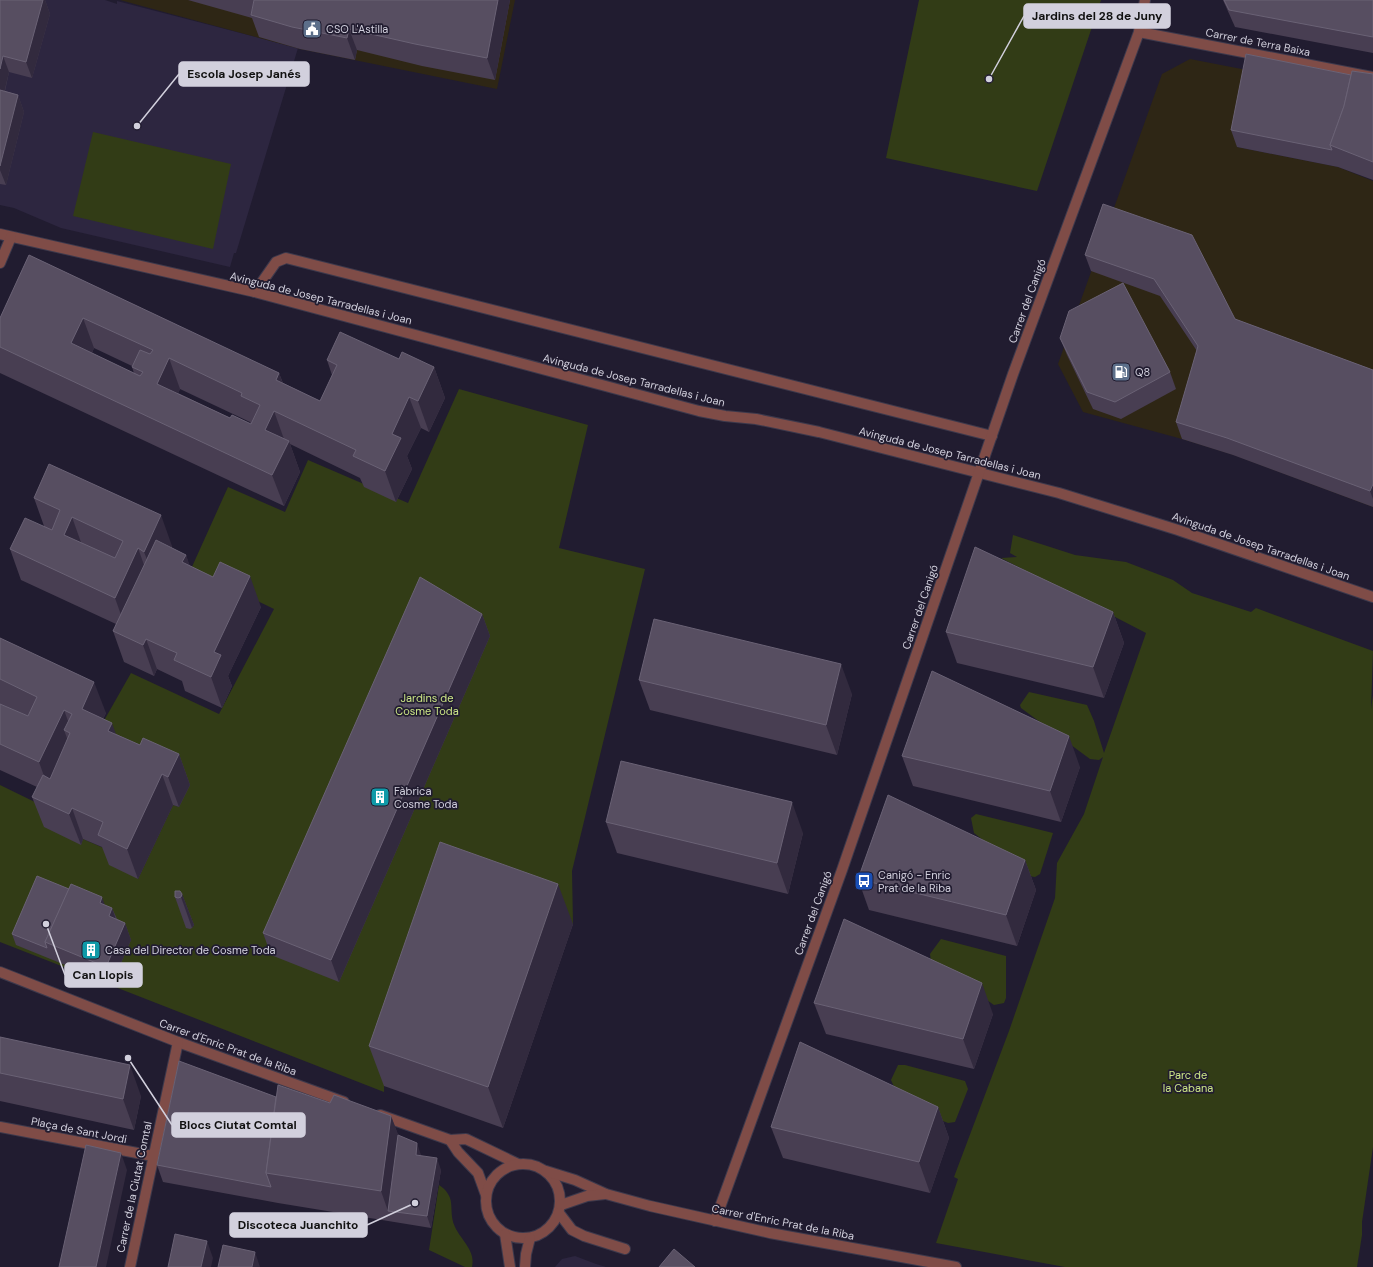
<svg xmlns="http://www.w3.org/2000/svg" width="1373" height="1267" font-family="'DM Sans',sans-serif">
  <rect width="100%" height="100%" fill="#211c30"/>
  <g fill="#2d2640">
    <path d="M0,0h105l12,4v-3l181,47 -62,205h-2l-4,14 -169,-39 -47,-20 -14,-3z"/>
    <path d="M575,1256l21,8 10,3h-51l7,-8z"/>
  </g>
  <g fill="#2e2615">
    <path d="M120,0h395l-18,89 -197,-40z"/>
    <path d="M1190,59l62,12 -15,76 101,20 35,14v326l-139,-52 -52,-16 -99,-27 -25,-48 104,-290z"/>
  </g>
  <g fill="#323c16">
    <path d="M919,0h182l-64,191 -151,-33z"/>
    <path d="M93,132l138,32 -18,85 -140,-33z"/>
    <path d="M459,389l129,36 -29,123 86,21 -73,302 1,53 -189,162v6l-384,-150v-157l41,20 40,39 2,-5 32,14 23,26 35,-74 6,2 -86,-67 38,-67 88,41 55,-105 -83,-40 37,-82 57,25 23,-52 100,43z"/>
    <path d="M1013,535l62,20 51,7 47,18 19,13 59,19 5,-4 117,43 -2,58 2,-14v452l-11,75v13l-5,32h-292l-129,-24 22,-64 -4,-2 55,-146 46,-133 2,-35 27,-49 19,-57 -4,3 -9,-1 -69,-51 -1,-3 9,-13 58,13 7,16 10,32 42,-120 -145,-75 16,-1 -7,-4z"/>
    <path d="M976,814l77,19 -13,41 -5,3 -6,-1 -55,-43 -3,-15z"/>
    <path d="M941,939l65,17v42l-2,5 -10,2 -63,-44 -1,-7z"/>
    <path d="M898,1065h7l60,16 3,8 -13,33 -7,1 -5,-2 -48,-32 -4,-9z"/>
    <path d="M439,1185c3,2 7,5 9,9 6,8 1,21 7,33 6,13 21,24 17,40h-7l-36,-17z"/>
  </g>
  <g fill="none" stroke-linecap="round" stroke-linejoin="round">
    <g stroke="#3d394c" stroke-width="12">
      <g id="minor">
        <path d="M1139,32l234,45"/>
        <path d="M0,234l255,58 444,119 26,5 31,3 63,13 240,61 119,37 195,67"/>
        <path d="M0,263l11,-26"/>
        <path d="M255,292l21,-30 10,-4 706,178"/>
        <path d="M0,972l178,70 166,60"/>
        <path d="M380,1115l70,25 16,-1 52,25"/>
        <path d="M0,1127l153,29"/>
        <path d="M450,1140l8,12 20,21 8,22"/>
        <circle cx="523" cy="1201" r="37"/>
        <path d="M546,1171l29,9 31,14 44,12 120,27 186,34"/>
        <path d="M561,1205l26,-9 18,-2"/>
        <path d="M559,1213l13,17 12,6 41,13"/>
        <path d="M715,1221l127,-351 171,-496 126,-342 6,-32"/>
        <path d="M505,1234l5,33"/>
        <path d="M130,1267l48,-225"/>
        <path d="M525,1267l1,-13 4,-16"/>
      </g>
    </g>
    <use href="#minor" stroke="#7f4c47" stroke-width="10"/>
  </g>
  <g fill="#483e52" fill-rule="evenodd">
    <path d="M0,0h45l5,14 -18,64 -23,-6 -4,19 13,4 6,17 -18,73 -6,-1z"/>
    <path d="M188,0h322l-15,80 -73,-14 -65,-16 -2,10 -55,-11 -41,-12 -7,-19z"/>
    <path d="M1223,0h150v53l-138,-26z"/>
    <path d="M1373,74v106l-35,-13 -101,-20 -6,-17 120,-55z"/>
    <path d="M1103,204l132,115 138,51v137l-140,-52 -51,-16 -6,-17 21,-71 -37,-55 -69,-25 -6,-16z"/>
    <path d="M29,255l250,118 4,10 37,18 12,-26 -5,-15 72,-1 35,8 11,31 -16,34 -8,-4 -14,28 5,13 -16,33 -32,-15 -4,-9 -70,-34 10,28 -16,34 -284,-133v-55zM94,348l38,18v1l2,6 -42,-20zM180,389l70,33 1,2 -21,-6 -52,-25z"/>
    <path d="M1060,338l110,34 6,17 -55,30 -28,-10 -26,-54z"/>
    <path d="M34,498l138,48v2l14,7 3,10 72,42 -33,69 4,10 -10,22 -37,-17 -3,-10 -25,-12 -3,7 -30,-14 -11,-31 3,-7 -95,-44 -11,-31 34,-23z"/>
    <path d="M1113,612l11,31 -20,55 -147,-35 -11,-31z"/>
    <path d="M482,614l8,22 -151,346 -68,-27 -8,-22z"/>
    <path d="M0,638l106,75 -3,6 13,15 24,11 39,9 11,31 -11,22 -6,-2 -35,74 -29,-14 -7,-18 -19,-8 -2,6 -37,-18 -12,-30 5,-10 -37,-17z"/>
    <path d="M639,680l213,14 -15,61 -187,-45z"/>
    <path d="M902,756l178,11 -19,55 -148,-36z"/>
    <path d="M606,822l197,11 -15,61 -171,-41z"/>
    <path d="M1025,860l11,30 -19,56 -148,-36 -11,-31z"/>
    <path d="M182,894l12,31 -2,3 -2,1 -4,-1 -11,-31z"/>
    <path d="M105,905l7,3 5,11 8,4 6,17 -19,44 -96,-39 -4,-11z"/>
    <path d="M573,924l-70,204 -119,-42 -15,-40z"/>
    <path d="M814,1003l179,11 -19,55 -148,-35z"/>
    <path d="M0,1037l141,59 -7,34 -134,-29z"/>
    <path d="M276,1097l54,6 61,13 7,19 23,20v1l20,14 -10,58 -153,-25 -115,-21 -6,-17z"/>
    <path d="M938,1107l11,31 -19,55 -147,-35 -12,-31z"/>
  </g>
  <g fill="#322a3e">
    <path d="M43,0h2l5,14 -18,64 -6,-16z"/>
    <path d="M498,0h12l-15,80 -8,-22z"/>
    <path d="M349,29l8,21 -2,10 -8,-22z"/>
    <path d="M3,56l6,16 -8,34 -1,-3v-34z"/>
    <path d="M18,95l6,17 -18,73 -6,-15v-4z"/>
    <path d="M83,318l11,30 -11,26 -12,-31z"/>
    <path d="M169,358l11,31 -12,25 -11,-30z"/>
    <path d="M434,367l11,31 -16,34 -11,-31z"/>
    <path d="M279,373l11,30 -14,-23z"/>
    <path d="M409,397l12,31 -14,28 5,13 -16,33 -11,-31 7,-37z"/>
    <path d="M274,411l11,31 -20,-12z"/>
    <path d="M289,441l11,31 -16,34 -12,-31z"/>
    <path d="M1373,484v15l-3,-8z"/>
    <path d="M161,515l11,31 -16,36 -12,-30z"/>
    <path d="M72,517l11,31 -19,-13z"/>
    <path d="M138,548l11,31 -23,50 -11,-31z"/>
    <path d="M186,555l11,30 -15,-23z"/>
    <path d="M250,576l11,31 -33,69 4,10 -10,22 -11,-31 3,-25z"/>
    <path d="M1113,612l11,31 -20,55 -11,-31z"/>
    <path d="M482,614l8,22 -151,346 -8,-22z"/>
    <path d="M146,639l11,30 -3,7 -11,-31z"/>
    <path d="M841,664l11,30 -15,61 -11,-30z"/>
    <path d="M94,682l12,31 -13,27 -11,-31z"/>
    <path d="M64,710l11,30 -5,-7 -6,-3 7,19 -21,44 -11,-31z"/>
    <path d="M112,723l11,31 -15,-23z"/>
    <path d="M1069,736l11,31 -19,55 -11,-31z"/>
    <path d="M179,754l11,31 -11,22 -11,-30z"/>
    <path d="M162,774l11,31 -35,74 -11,-30z"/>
    <path d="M792,802l11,31 -15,61 -11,-31z"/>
    <path d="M72,808l11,31 -2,6 -12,-31z"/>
    <path d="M1025,860l11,30 -19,56 -11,-31z"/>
    <path d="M558,884l15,40 -70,204 -15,-41z"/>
    <path d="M182,894l12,31 -2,3 -11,-31z"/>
    <path d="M102,897l6,17 -8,-11z"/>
    <path d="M112,908l6,17 -9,-9z"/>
    <path d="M125,923l6,17 -19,44 -6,-17z"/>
    <path d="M982,983l11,31 -19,55 -11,-30z"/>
    <path d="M130,1065l11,31 -7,34 -11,-31z"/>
    <path d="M938,1107l11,31 -19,55 -11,-31z"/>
    <path d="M391,1116l12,31 -15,64 -7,-20z"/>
    <path d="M417,1143l4,12 -1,11 -4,-11z"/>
    <path d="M121,1153l6,17 -21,97h-10z"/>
    <path d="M437,1158l4,12 -10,58 -4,-12z"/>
    <path d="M207,1241l6,17 -2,9h-10z"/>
    <path d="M255,1252l5,15h-8z"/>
  </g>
  <g fill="#574e61" stroke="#6a6275" fill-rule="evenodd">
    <path d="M0,0h43l-17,62 -23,-6 -3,13z"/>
    <path d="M254,0h244l-11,58 -72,-14 -66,-15 -2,9 -55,-11 -41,-12z"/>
    <path d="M1224,0h149v37l-144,-27z"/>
    <path d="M1246,54l105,21 -7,31 -14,39 2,5 -101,-20z"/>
    <path d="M1352,71l21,3v88l-43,-17 14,-39z"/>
    <path d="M0,90l18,5 -18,71z"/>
    <path d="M1103,204l89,31 43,84 138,51v114l-3,7 -143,-53 -51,-16 22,-76 -44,-67 -69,-24z"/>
    <path d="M29,255l250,118 -3,7 44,21 17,-36 -10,-5 13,-28 59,27 3,-7 32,15 -16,34 -9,-4 -17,37 9,4 -16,33 -32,-15 3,-6 -82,-39 -9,19 24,11 -17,34 -272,-128v-29zM83,318l70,32 -3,4 -10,-4 -8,17 11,5 -3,4 -69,-33zM169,358l73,35 -1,3 19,9 -9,19 -19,-9 -2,3 -73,-34z"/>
    <path d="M1123,283l47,89 -55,30 -28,-10 -27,-54 9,-27z"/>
    <path d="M49,464l112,51 -17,37 -6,-4 -23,50 -105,-49 15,-31 27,12 8,-20 -26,-12zM72,517l51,24 -8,17 -51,-23z"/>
    <path d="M156,540l30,15 -4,7 31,15 7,-15 30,14 -36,76 7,3 -10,22 -37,-17 3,-7 -7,-3 -24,-11 -3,6 -30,-14z"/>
    <path d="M975,547l138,65 -20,55 -147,-35z"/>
    <path d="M420,577l62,37 -151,346 -68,-27z"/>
    <path d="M654,619l187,45 -15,61 -187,-45z"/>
    <path d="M0,638l94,44 -12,27 30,14 -4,8 32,14 3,-7 36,16 -11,23 -6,-3 -35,75 -29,-14 5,-13 -31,-14 -3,6 -37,-17 11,-22 7,4 20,-46 -6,-3 8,-16 -8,-4 -25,52 -39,-18v-40l28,12 9,-19 -37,-18z"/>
    <path d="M932,671l137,65 -19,55 -148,-35z"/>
    <path d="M621,761l171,41 -15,61 -171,-41z"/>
    <path d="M888,795l137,65 -19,55 -148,-36z"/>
    <path d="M440,842l118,42 -70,203 -119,-41z"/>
    <path d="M37,876l32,13 -24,53 2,6 -35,-14z"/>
    <path d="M71,884l31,13 -2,6 12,5 -3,8 16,7 -19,44 -61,-25z"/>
    <path d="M175,891h5l2,3 -1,3 -3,1 -3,-1z"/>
    <path d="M844,919l138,64 -19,56 -149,-36z"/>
    <path d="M0,1037l130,28 -7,34 -123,-26z"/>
    <path d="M800,1042l138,65 -19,55 -148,-35z"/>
    <path d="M179,1061l97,36 -10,76 5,14 -114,-22z"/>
    <path d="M278,1085l52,18 4,-8 57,21 -10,75 -115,-18z"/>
    <path d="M398,1135l19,8 -1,12 21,3 -10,58 -39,-5z"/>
    <path d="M86,1145l35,8 -25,114h-37z"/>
    <path d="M175,1234l32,7 -6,26h-33z"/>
    <path d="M223,1245l32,7 -3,15h-34z"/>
    <path d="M674,1249l21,18h-36z"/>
  </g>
  <defs>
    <g id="civic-square" transform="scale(1)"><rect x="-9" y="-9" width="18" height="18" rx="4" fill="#5c6f8a" stroke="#211c30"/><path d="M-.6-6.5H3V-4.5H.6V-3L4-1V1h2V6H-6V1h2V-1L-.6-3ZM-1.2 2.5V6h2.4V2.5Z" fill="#fff"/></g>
    <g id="fuel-square" transform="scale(1)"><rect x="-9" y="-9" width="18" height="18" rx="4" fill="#5c6f8a" stroke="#211c30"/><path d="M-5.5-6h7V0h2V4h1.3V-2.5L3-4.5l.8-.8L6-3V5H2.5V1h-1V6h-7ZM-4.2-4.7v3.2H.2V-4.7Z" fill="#fff"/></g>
    <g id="building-square" transform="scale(1)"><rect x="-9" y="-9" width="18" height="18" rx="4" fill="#0f9aa8" stroke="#211c30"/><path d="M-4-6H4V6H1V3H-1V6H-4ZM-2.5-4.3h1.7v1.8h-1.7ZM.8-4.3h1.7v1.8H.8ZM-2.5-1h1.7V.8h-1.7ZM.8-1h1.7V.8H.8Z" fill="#fff"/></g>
    <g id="bus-square" transform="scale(1)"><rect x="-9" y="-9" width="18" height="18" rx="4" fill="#1a4fb4" stroke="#211c30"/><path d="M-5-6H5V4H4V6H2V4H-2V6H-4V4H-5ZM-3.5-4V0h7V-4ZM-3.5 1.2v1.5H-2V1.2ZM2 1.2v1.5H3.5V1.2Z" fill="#fff"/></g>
  </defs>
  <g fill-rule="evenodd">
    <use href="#civic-square" x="312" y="29"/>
    <use href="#fuel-square" x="1121" y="372"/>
    <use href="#building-square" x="380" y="797"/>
    <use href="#bus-square" x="864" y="881"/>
    <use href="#building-square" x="91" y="950"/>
  </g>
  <g text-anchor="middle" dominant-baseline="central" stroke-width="3.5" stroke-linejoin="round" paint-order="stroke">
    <g font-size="11" fill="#d2d0dd" stroke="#211c30" text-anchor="start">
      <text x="326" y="29">CSO L'Astilla</text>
      <text x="1135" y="372">Q8</text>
      <text x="394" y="791">Fàbrica<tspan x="394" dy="13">Cosme Toda</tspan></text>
      <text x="878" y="875">Canigó - Enric<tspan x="878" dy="13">Prat de la Riba</tspan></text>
      <text x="105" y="950">Casa del Director de Cosme Toda</text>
    </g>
    <g font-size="11" fill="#d2d0dd" stroke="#211c30">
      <text transform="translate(1258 42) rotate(11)">Carrer de Terra Baixa</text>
      <text transform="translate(321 298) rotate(14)">Avinguda de Josep Tarradellas i Joan</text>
      <text transform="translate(1027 301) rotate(-70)">Carrer del Canigó</text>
      <text transform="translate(634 380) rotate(14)">Avinguda de Josep Tarradellas i Joan</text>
      <text transform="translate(950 453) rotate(14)">Avinguda de Josep Tarradellas i Joan</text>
      <text transform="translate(1261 546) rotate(19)">Avinguda de Josep Tarradellas i Joan</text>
      <text transform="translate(920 607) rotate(-71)">Carrer del Canigó</text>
      <text transform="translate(813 913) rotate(-70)">Carrer del Canigó</text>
      <text transform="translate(228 1047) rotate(20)">Carrer d'Enric Prat de la Riba</text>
      <text transform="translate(79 1130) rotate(11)">Plaça de Sant Jordi</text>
      <text transform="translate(134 1187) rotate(-78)">Carrer de la Ciutat Comtal</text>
      <text transform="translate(783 1222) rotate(11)">Carrer d'Enric Prat de la Riba</text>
    </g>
    <g font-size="11" fill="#cce686" stroke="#211c30">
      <text x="427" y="698">Jardins de<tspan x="427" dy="13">Cosme Toda</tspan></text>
      <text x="1188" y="1075">Parc de<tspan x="1188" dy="13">la Cabana</tspan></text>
    </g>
  </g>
  <path fill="none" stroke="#d2d0dd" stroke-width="1.5" d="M989 79L1024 16M137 126L179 74M46 924L65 975M128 1058L172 1125M415 1203L367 1225"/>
  <g fill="#d2d0dd" stroke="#211c30" stroke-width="1.5">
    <circle cx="989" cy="79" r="4"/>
    <circle cx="137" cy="126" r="4"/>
    <circle cx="46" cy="924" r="4"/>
    <circle cx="128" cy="1058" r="4"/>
    <circle cx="415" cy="1203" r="4"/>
  </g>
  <g fill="#d2d0dd" stroke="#d2d0dd" stroke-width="1.5">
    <rect x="1024" y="4" width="146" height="24" rx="4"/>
    <rect x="179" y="62" width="130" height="24" rx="4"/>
    <rect x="65" y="963" width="77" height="24" rx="4"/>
    <rect x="172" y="1113" width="133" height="24" rx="4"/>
    <rect x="230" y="1213" width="137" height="24" rx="4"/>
  </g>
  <g font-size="12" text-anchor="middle" font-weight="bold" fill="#111">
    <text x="1097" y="20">Jardins del 28 de Juny</text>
    <text x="244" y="78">Escola Josep Janés</text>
    <text x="103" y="979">Can Llopis</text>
    <text x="238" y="1129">Blocs Ciutat Comtal</text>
    <text x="298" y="1229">Discoteca Juanchito</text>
  </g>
</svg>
